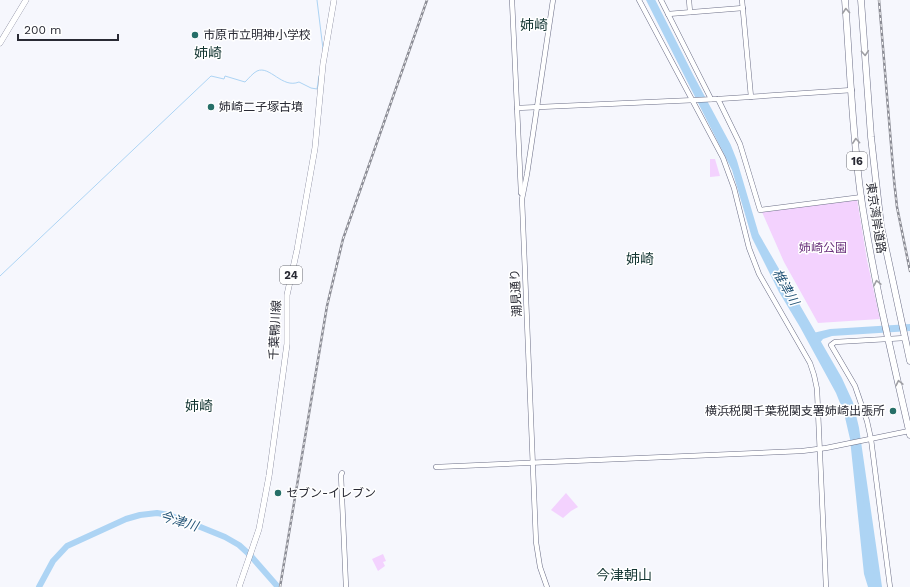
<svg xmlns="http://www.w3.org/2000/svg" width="910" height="587" font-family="'Work Sans','Noto Sans JP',sans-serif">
  <rect width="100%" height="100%" fill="#f6f7fd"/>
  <g fill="#f3d2fe">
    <path d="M710,159h5l5,17 -10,1z"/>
    <path d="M857,199l10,61 13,59 -62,4 -34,-61 -22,-50z"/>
    <path d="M566,493l12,14 -7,4 -8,7 -12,-8z"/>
    <path d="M383,554l3,7 -3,1 2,4 -7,5 -6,-12z"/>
  </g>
  <path fill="#add4f4" d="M646,0h6l40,79 36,67 6,15 22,74 57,98 17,-4 80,-5v7l-78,5 -9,3 -4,5 20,35 11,24 6,25 20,141 3,18h-11l-4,-13 -14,-135 -6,-26 -8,-20 -36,-66 -21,-35 -27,-54 -20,-68z"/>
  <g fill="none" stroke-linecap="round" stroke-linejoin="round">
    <g stroke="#add4f4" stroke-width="1">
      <path d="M317,0l6,49"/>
      <path d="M0,276l211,-200 13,3 1,-3 20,6c4,-4 8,-9 12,-11 13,-6 25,18 42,11l12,6 6,1 2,-13"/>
    </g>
    <g stroke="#add4f4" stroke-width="6">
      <path d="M652,0l40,79 36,67 6,15 22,74 83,144 11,24 6,25 23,159"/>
      <path d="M39,587l14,-26 14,-15 59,-27 14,-4 17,-2 12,2 29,11 27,11 14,8 11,10 28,32"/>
    </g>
    <g stroke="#6c6f87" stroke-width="5.5">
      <g id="tertiary">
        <path d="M512,0l9,193"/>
        <path d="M639,0l84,158 11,30 15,60 10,26 51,89 4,12 3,14 9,198"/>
        <path d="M661,0l50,99"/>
        <path d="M689,0l1,12"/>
        <path d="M742,0l9,97"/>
        <path d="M668,14l75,-6"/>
        <path d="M718,99l22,45 20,66 102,-13"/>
        <path d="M517,108l201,-9 134,-9"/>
        <path d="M436,467l366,-16 24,-3 83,-17"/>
        <path d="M342,473l-1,2 5,112"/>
        <path d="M547,587l-7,-20 -4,-25 -14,-343 5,-25 26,-174"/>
        <path d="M890,587l-19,-148 -4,-18 -12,-35 -24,-41 4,-3 70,-4"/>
      </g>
    </g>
    <g stroke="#6c6f87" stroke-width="6">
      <g id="primary">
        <path d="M0,43l26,-43"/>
        <path d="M239,587l20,-58 10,-53 18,-132v-49l10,-45 18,-102 8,-84 11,-64"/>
      </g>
    </g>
    <g stroke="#6c6f87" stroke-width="7">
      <g id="trunk">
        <path d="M845,0c5,65 7,132 16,197 12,80 31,159 49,238"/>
        <path d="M861,0l10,137 10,89 29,135"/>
      </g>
    </g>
    <use href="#tertiary" stroke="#fff" stroke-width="4.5"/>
    <use href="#primary" stroke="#fff" stroke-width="5.5"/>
    <use href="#trunk" stroke="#fff" stroke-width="6"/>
    <g stroke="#8b8c95" stroke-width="2.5">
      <g id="rail">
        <path d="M879,0l15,180 3,27 13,64"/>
        <path d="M280,587l47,-281 16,-67 84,-239"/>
      </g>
    </g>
    <use href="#rail" stroke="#fff" stroke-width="1" stroke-dasharray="3" stroke-linecap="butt"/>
  </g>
  <defs><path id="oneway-chevron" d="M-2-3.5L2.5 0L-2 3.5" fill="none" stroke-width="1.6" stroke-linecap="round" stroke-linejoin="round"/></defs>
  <g stroke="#9f9fa4">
    <use href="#oneway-chevron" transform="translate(846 11) rotate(-94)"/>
    <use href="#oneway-chevron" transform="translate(865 53) rotate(86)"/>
    <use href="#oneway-chevron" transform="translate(856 141) rotate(-95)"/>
    <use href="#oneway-chevron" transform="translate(877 283) rotate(-102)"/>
    <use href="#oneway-chevron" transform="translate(899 383) rotate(-102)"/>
  </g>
  <g fill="#266f68" stroke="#fff" stroke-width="1.5">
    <circle cx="195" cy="35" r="4"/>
    <circle cx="211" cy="107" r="4"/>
    <circle cx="893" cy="411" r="4"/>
    <circle cx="278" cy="493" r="4"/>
  </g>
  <g text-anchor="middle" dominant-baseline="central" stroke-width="3" stroke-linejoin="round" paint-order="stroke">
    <g fill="#fff" stroke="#696a71" stroke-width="1">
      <rect x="847" y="152" width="20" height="18" rx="3"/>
      <rect x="280" y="266" width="22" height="18" rx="3"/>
    </g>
    <g font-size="11" font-weight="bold" fill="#292a34">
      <text x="857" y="161">16</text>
      <text x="291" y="275">24</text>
    </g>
    <g font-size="12" fill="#292a34" stroke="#fff" text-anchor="start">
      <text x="203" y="35">市原市立明神小学校</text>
      <text x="219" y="107">姉崎二子塚古墳</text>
      <text x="885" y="411" text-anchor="end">横浜税関千葉税関支署姉崎出張所</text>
      <text x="286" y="493">セブン-イレブン</text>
    </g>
    <g font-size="12" fill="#292a34" stroke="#fff">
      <text transform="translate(876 218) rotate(81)">東京湾岸道路</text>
      <text transform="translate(516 293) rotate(-93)">潮見通り</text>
      <text transform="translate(275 330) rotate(-87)">千葉鴨川線</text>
    </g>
    <g font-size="12" fill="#6a327c" stroke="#fff">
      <text x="823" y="248">姉崎公園</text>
    </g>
    <g font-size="13" font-style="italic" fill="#225376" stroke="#fff">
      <text transform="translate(786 287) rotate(60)">椎津川</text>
      <text transform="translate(179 521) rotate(17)">今津川</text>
    </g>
    <g font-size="14" fill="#143633" stroke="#fff">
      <text x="534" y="25">姉崎</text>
      <text x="208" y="53">姉崎</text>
      <text x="640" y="259">姉崎</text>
      <text x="199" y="406">姉崎</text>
      <text x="624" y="575">今津朝山</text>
    </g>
  </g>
  <path d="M18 34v6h100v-6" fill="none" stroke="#292a34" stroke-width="2"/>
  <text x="24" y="34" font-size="12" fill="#292a34" stroke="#ffffff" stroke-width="3" paint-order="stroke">200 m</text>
</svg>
